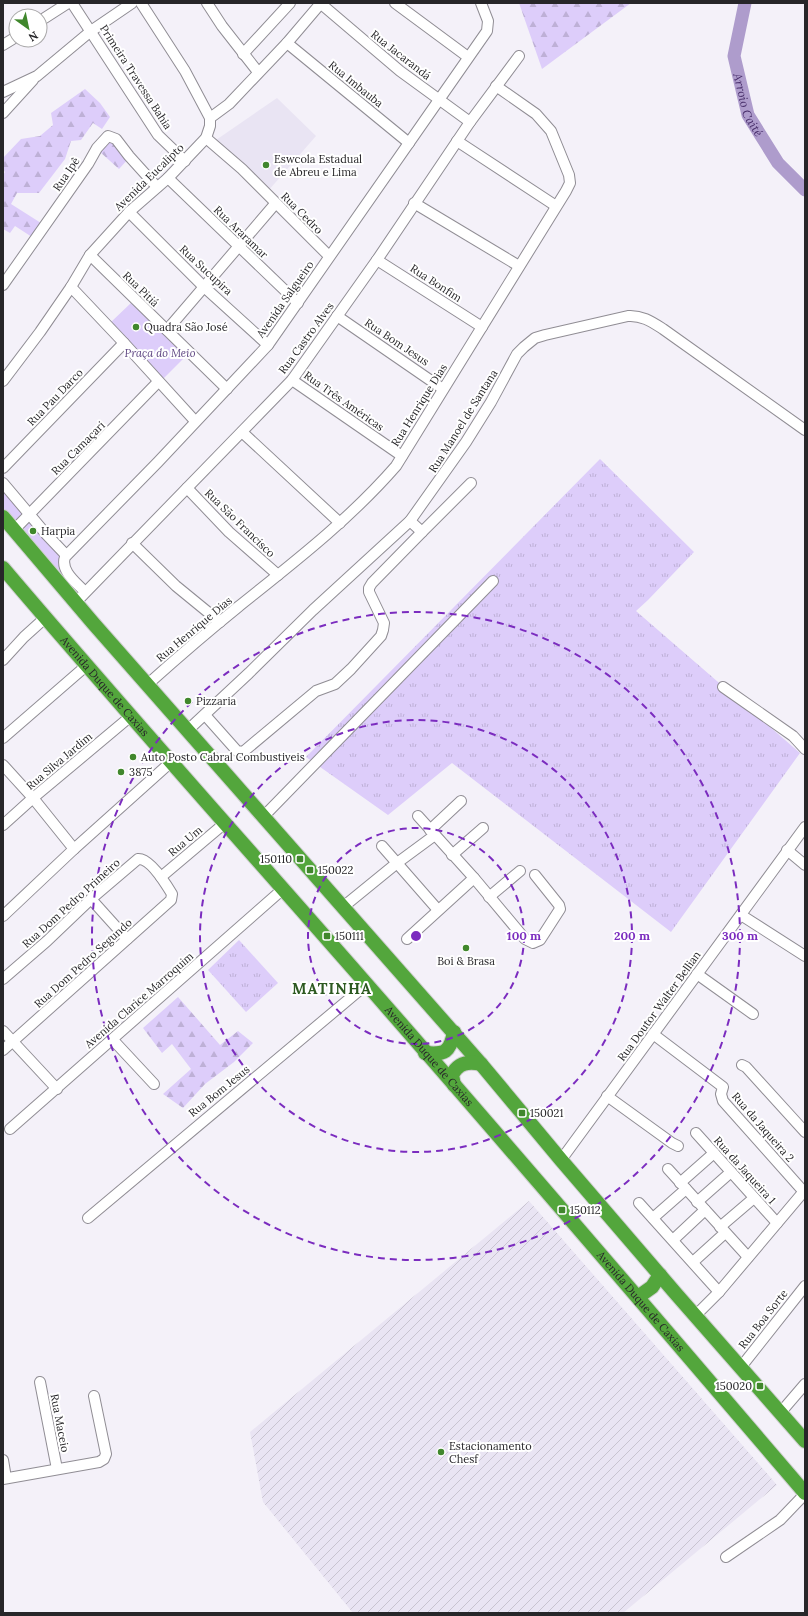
<svg xmlns="http://www.w3.org/2000/svg" width="808" height="1616" font-family="Lora,serif">
  <defs>
    <pattern id="industrial-furrows" width="10" height="10" patternUnits="userSpaceOnUse"><rect width="10" height="10" fill="#e9e4f3"/><path d="M-1 1l2-2M0 10L10 0M9 11l2-2" fill="none" stroke="#c8c3d0"/></pattern>
    <pattern id="grass-tufts" width="24" height="20" patternUnits="userSpaceOnUse"><rect width="24" height="20" fill="#ddcdfa"/><path d="M3 7l-1-3M5 7V3M7 7l1-3M15 17l-1-3M17 17v-4M19 17l1-3" fill="none" stroke="#beb0d6"/></pattern>
    <pattern id="forest-firs" width="22" height="20" patternUnits="userSpaceOnUse"><rect width="22" height="20" fill="#ddcdfa"/><path d="M5 1l3.5 6h-7zM16 11l3.5 6h-7z" fill="#beb0d6"/></pattern>
  </defs>
  <rect width="100%" height="100%" fill="#f4f1f9"/>
  <path fill="#e9e4f3" d="M277,98l39,38 -48,55 -52,-51z"/>
  <path fill="url(#industrial-furrows)" d="M529,1201l248,284 -154,128h-270l-90,-111 -13,-70z"/>
  <g fill="url(#grass-tufts)">
    <path d="M600,459l94,93 -46,48 -12,11 164,142 -129,179 -219,-169 -64,52 -82,-58z"/>
    <path d="M239,940l39,43 -32,29 -38,-42z"/>
  </g>
  <g fill="url(#forest-firs)">
    <path d="M519,3h112l-89,66z"/>
    <path d="M85,89l15,14 10,14 -8,12 -9,-6 -12,17 -10,1 -6,18 -26,34h-22l-6,11 30,19 -9,14 -17,-11 -5,7 -7,-4v-54l2,-3 -2,-2v-12l18,-19 19,-3 13,-11 -2,-12z"/>
    <path d="M109,141h6l14,17 -10,11 -19,-17z"/>
    <path d="M178,997l42,48 18,-14 15,12 -19,19 -29,22 -22,24 -20,-14 28,-25 -19,-25 -10,9 -19,-25z"/>
  </g>
  <g fill="#ddcdfa">
    <path d="M131,303l26,24 33,25 -33,33 -47,-62z"/>
    <path d="M3,487l59,69 -4,8 6,8 -3,3 -58,-65z"/>
  </g>
  <g fill="none" stroke-linecap="round" stroke-linejoin="round">
    <path stroke="#ae9ccc" stroke-width="13" id="s1" d="M745,3l-11,53 14,59 30,48 27,27"/>
    <g stroke="#908d94" stroke-width="12">
      <g id="minor">
        <path d="M72,3l86,132 27,26"/>
        <path d="M141,3l44,68 25,47"/>
        <path d="M207,3l15,23 36,46"/>
        <path d="M320,3l80,68 70,51"/>
        <path d="M395,3l73,54"/>
        <path d="M40,21l28,-18"/>
        <path d="M287,43l122,100"/>
        <path d="M3,45l13,-8"/>
        <path d="M243,54l47,-51"/>
        <path d="M3,92l34,-16 54,-45 41,-28"/>
        <path d="M3,113l30,-33"/>
        <path d="M206,138l36,31 87,87"/>
        <path d="M457,141l99,65"/>
        <path d="M168,178l130,125"/>
        <path d="M414,203l105,63"/>
        <path d="M129,212l74,74 65,59"/>
        <path d="M90,255l137,134"/>
        <path d="M377,260l105,67"/>
        <path d="M3,285l85,-121 9,-16 11,-12 8,3 13,17 28,31"/>
        <path d="M71,287l53,56 71,78"/>
        <path d="M337,316l106,73"/>
        <path d="M167,330l108,-126"/>
        <path d="M292,380l110,76"/>
        <path d="M3,381l37,-49 31,-45 19,-32 39,-43 39,-34 38,-40 4,-12v-8l19,-14 58,-61 34,-40"/>
        <path d="M242,432l98,91"/>
        <path d="M3,468l121,-125"/>
        <path d="M3,483l43,51 20,21"/>
        <path d="M187,488l42,44 49,43"/>
        <path d="M14,530l144,-148"/>
        <path d="M422,532l49,-49"/>
        <path d="M132,543l44,43 44,36"/>
        <path d="M85,592c-8,-9 -25,-21 -20,-35l93,-95 110,-117 219,-314 1,-10 -7,-18"/>
        <path d="M81,597l211,-217 85,-120 93,-138 49,-66"/>
        <path d="M3,660l21,-23 21,-19"/>
        <path d="M148,684c29,-26 59,-52 90,-77 55,-44 111,-87 158,-141l170,-275 4,-8 -1,-8 -18,-44 -15,-17 -40,-28"/>
        <path d="M723,687l70,49 12,13"/>
        <path d="M205,715l32,36 6,1 73,-61 19,-7 16,-15 30,-33 2,-6 1,-7 -15,-31v-4l3,-5 50,-51 -12,-11"/>
        <path d="M188,730l61,-57 64,-63 97,-89 56,-79 25,-40 26,-48 7,-7 11,-9 10,-3 83,-19c14,-1 24,6 35,13l142,101"/>
        <path d="M3,738l83,-72"/>
        <path d="M3,765l30,33 41,51"/>
        <path d="M264,816l229,-235"/>
        <path d="M418,816l56,62 51,61 8,4 7,-3 20,-31 -1,-4 -24,-30"/>
        <path d="M3,825l30,-27 98,-82"/>
        <path d="M430,830l31,-29"/>
        <path d="M382,846l56,64"/>
        <path d="M787,850l18,15"/>
        <path d="M452,855l31,-27"/>
        <path d="M161,877l64,-54"/>
        <path d="M489,897l31,-26"/>
        <path d="M91,899l36,40"/>
        <path d="M343,907l54,-44 38,-28"/>
        <path d="M741,915l64,41"/>
        <path d="M3,916l71,-67 97,-87"/>
        <path d="M407,939l67,-61"/>
        <path d="M697,974l56,40"/>
        <path d="M3,979l44,-38 44,-42 47,-40c12,-1 28,25 34,35l-1,6 -168,150"/>
        <path d="M3,1031l54,58"/>
        <path d="M653,1034l70,53 -2,7 2,7 81,91"/>
        <path d="M113,1040l41,44"/>
        <path d="M742,1065l4,2 59,65"/>
        <path d="M607,1096l65,47 6,3"/>
        <path d="M10,1129l273,-240"/>
        <path d="M696,1133l81,90"/>
        <path d="M561,1160l244,-333"/>
        <path d="M668,1169l80,88"/>
        <path d="M680,1183l34,-30"/>
        <path d="M697,1202l34,-30"/>
        <path d="M639,1203l80,89"/>
        <path d="M88,1218l279,-234"/>
        <path d="M653,1218l33,-29"/>
        <path d="M720,1227l34,-29"/>
        <path d="M673,1240l32,-30"/>
        <path d="M693,1262l32,-29"/>
        <path d="M695,1316l24,-24 86,-102"/>
        <path d="M741,1367l64,-81"/>
        <path d="M40,1382l17,87"/>
        <path d="M781,1412l24,-28"/>
        <path d="M3,1460l3,18"/>
        <path d="M3,1479l96,-17 5,-3 2,-5 -12,-58"/>
        <path d="M726,1557l54,-37 25,-26"/>
      </g>
    </g>
    <g stroke="#cfcfd0" stroke-width="16">
      <g id="highway">
        <path d="M3,517l90,106 388,441 80,96 116,135 128,146"/>
        <path id="s2" d="M3,568c118,139 240,275 360,412 149,170 295,341 442,513"/>
        <path d="M425,1053c20,2 25,-1 29,-21"/>
        <path d="M454,1085l-2,-10c6,-12 16,-14 29,-11"/>
        <path d="M638,1297l14,-10 8,-12"/>
      </g>
    </g>
    <use href="#minor" stroke="#fff" stroke-width="10"/>
    <use href="#highway" stroke="#53a63c" stroke-width="14"/>
  </g>
  <g fill="none" stroke="#7b2cbf" stroke-width="2" stroke-dasharray="7 5">
    <circle cx="416" cy="936" r="108"/>
    <circle cx="416" cy="936" r="216"/>
    <circle cx="416" cy="936" r="324"/>
  </g>
  <g fill="#40872c" stroke="#fff" stroke-width="1.5">
    <circle cx="266" cy="165" r="4"/>
    <circle cx="136" cy="327" r="4"/>
    <circle cx="33" cy="531" r="4"/>
    <circle cx="188" cy="701" r="4"/>
    <circle cx="133" cy="757" r="4"/>
    <circle cx="121" cy="772" r="4"/>
    <rect x="296" y="855" width="8" height="8" rx="2"/>
    <rect x="306" y="866" width="8" height="8" rx="2"/>
    <rect x="323" y="932" width="8" height="8" rx="2"/>
    <circle cx="466" cy="948" r="4"/>
    <rect x="518" y="1109" width="8" height="8" rx="2"/>
    <rect x="558" y="1206" width="8" height="8" rx="2"/>
    <rect x="756" y="1382" width="8" height="8" rx="2"/>
    <circle cx="441" cy="1452" r="4"/>
  </g>
  <g text-anchor="middle" dominant-baseline="central" stroke-width="4" stroke-linejoin="round" paint-order="stroke">
    <g font-size="11" fill="#272629" stroke="#fff">
      <text transform="translate(401 55) rotate(38)">Rua Jacarandá</text>
      <text transform="translate(136 77) rotate(57)">Primeira Travessa Bahia</text>
      <text transform="translate(356 84) rotate(39)">Rua Imbauba</text>
      <text transform="translate(66 174) rotate(-56)">Rua Ipê</text>
      <text transform="translate(149 177) rotate(-44)">Avenida Eucalipto</text>
      <text transform="translate(302 213) rotate(45)">Rua Cedro</text>
      <text transform="translate(241 232) rotate(44)">Rua Araramar</text>
      <text transform="translate(206 270) rotate(43)">Rua Sucupira</text>
      <text transform="translate(436 283) rotate(33)">Rua Bonfim</text>
      <text transform="translate(141 289) rotate(44)">Rua Pitiá</text>
      <text transform="translate(285 299) rotate(-55)">Avenida Salgueiro</text>
      <text transform="translate(306 338) rotate(-54)">Rua Castro Alves</text>
      <text transform="translate(397 342) rotate(34)">Rua Bom Jesus</text>
      <text transform="translate(55 397) rotate(-46)">Rua Pau Darco</text>
      <text transform="translate(344 401) rotate(35)">Rua Três Américas</text>
      <text transform="translate(419 405) rotate(-58)">Rua Henrique Dias</text>
      <text transform="translate(463 421) rotate(-58)">Rua Manoel de Santana</text>
      <text transform="translate(78 448) rotate(-45)">Rua Camaçari</text>
      <text transform="translate(240 523) rotate(44)">Rua São Francisco</text>
      <text transform="translate(194 629) rotate(-40)">Rua Henrique Dias</text>
      <text stroke="none"><textPath href="#s2" startOffset="156">Avenida Duque de Caxias</textPath></text>
      <text transform="translate(59 761) rotate(-40)">Rua Silva Jardim</text>
      <text transform="translate(185 841) rotate(-40)">Rua Um</text>
      <text transform="translate(71 903) rotate(-42)">Rua Dom Pedro Primeiro</text>
      <text transform="translate(83 963) rotate(-42)">Rua Dom Pedro Segundo</text>
      <text transform="translate(139 1000) rotate(-41)">Avenida Clarice Marroquim</text>
      <text transform="translate(659 1006) rotate(-54)">Rua Doutor Walter Bellian</text>
      <text stroke="none"><textPath href="#s2" startOffset="648">Avenida Duque de Caxias</textPath></text>
      <text transform="translate(219 1091) rotate(-39)">Rua Bom Jesus</text>
      <text transform="translate(763 1127) rotate(49)">Rua da Jaqueira 2</text>
      <text transform="translate(745 1170) rotate(48)">Rua da Jaqueira 1</text>
      <text stroke="none"><textPath href="#s2" startOffset="972">Avenida Duque de Caxias</textPath></text>
      <text transform="translate(763 1319) rotate(-52)">Rua Boa Sorte</text>
      <text transform="translate(60 1423) rotate(79)">Rua Maceio</text>
    </g>
    <g font-size="11" fill="#272629" stroke="#fff" text-anchor="start">
      <text x="274" y="159">Eswcola Estadual<tspan x="274" dy="13">de Abreu e Lima</tspan></text>
      <text x="144" y="327">Quadra São José</text>
      <text x="41" y="531">Harpia</text>
      <text x="196" y="701">Pizzaria</text>
      <text x="141" y="757">Auto Posto Cabral Combustiveis</text>
      <text x="129" y="772">3875</text>
      <text x="292" y="859" text-anchor="end">150110</text>
      <text x="318" y="870">150022</text>
      <text x="335" y="936">150111</text>
      <text x="466" y="961" text-anchor="middle">Boi &amp; Brasa</text>
      <text x="530" y="1113">150021</text>
      <text x="570" y="1210">150112</text>
      <text x="752" y="1386" text-anchor="end">150020</text>
      <text x="449" y="1446">Estacionamento<tspan x="449" dy="13">Chesf</tspan></text>
    </g>
    <g font-size="11" font-style="italic" fill="#5d4481" stroke="#fff">
      <text x="160" y="353">Praça do Meio</text>
    </g>
    <g font-size="12" font-style="italic" fill="#482e6a" stroke="#fff">
      <text stroke="none"><textPath href="#s1" startOffset="105">Arroio Caité</textPath></text>
    </g>
    <g font-size="15" font-weight="bold" letter-spacing="1" fill="#2d5a21" stroke="#fff">
      <text x="332" y="988">MATINHA</text>
    </g>
  </g>
  <circle cx="416" cy="936" r="6" fill="#7b2cbf" stroke="#fff" stroke-width="2"/>
  <g font-size="12" text-anchor="middle" font-weight="bold" fill="#7b2cbf" stroke="#fff" stroke-width="4" stroke-linejoin="round" paint-order="stroke">
    <text x="524" y="940">100 m</text>
    <text x="632" y="940">200 m</text>
    <text x="740" y="940">300 m</text>
  </g>
  <rect width="808" height="1616" fill="none" stroke="#272629" stroke-width="8"/>
  <g transform="translate(28 28) rotate(147)"><circle r="19" fill="#ffffff" stroke="#a9a8a9"/>
  <path d="M0-3L7 15L0 10L-7 15Z" fill="#40872c"/>
  <text y="-6" font-size="11" font-weight="bold" text-anchor="middle" fill="#272629">N</text>
  </g>
</svg>
